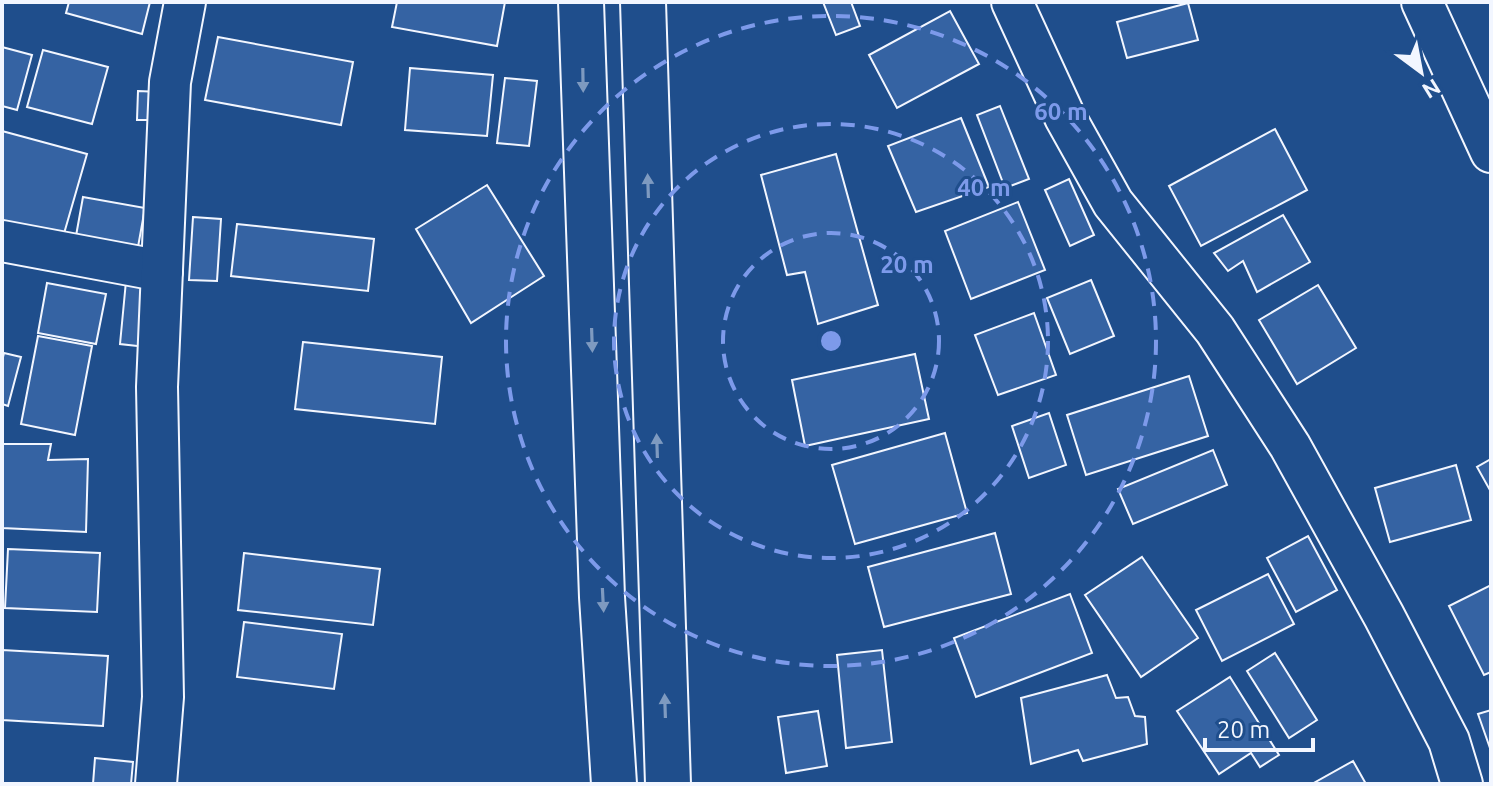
<svg xmlns="http://www.w3.org/2000/svg" width="1493" height="786" font-family="Ubuntu,sans-serif">
  <rect width="100%" height="100%" fill="#1f4e8c"/>
  <g fill="#3563a3" stroke="#f2f6ff" stroke-width="2">
    <path d="M69,2h81l-8,32 -76,-21z"/>
    <path d="M397,2h108l-8,44 -105,-19z"/>
    <path d="M823,2h28l9,24 -24,9z"/>
    <path d="M1188,3l10,37 -71,18 -10,-36z"/>
    <path d="M950,11l29,53 -82,44 -28,-53z"/>
    <path d="M218,37l135,25 -12,63 -136,-25z"/>
    <path d="M2,47l30,8 -15,55 -15,-4z"/>
    <path d="M43,50l65,17 -16,57 -65,-17z"/>
    <path d="M410,68l83,7 -6,61 -82,-6z"/>
    <path d="M505,78l32,3 -8,65 -32,-3z"/>
    <path d="M138,91l22,1v28h-23z"/>
    <path d="M1000,106l29,73 -24,9 -28,-73z"/>
    <path d="M961,118l28,69 -73,25 -28,-66z"/>
    <path d="M1275,129l32,61 -106,56 -32,-60z"/>
    <path d="M2,131l85,23 -24,83 -61,-17z"/>
    <path d="M836,154l42,151 -60,19 -13,-52 -18,3 -26,-100z"/>
    <path d="M1069,179l25,56 -24,11 -25,-56z"/>
    <path d="M487,185l57,91 -73,47 -55,-94z"/>
    <path d="M83,197l62,11 -9,50 -62,-11z"/>
    <path d="M1018,202l27,68 -74,29 -26,-68z"/>
    <path d="M1283,215l27,47 -53,30 -14,-31 -15,10 -14,-18z"/>
    <path d="M193,217l28,2 -4,62 -28,-1z"/>
    <path d="M237,224l137,15 -6,52 -137,-15z"/>
    <path d="M1091,280l23,56 -44,18 -23,-56z"/>
    <path d="M126,281l26,3 -6,63 -26,-3z"/>
    <path d="M47,283l59,11 -10,50 -58,-11z"/>
    <path d="M1318,285l38,63 -59,36 -38,-64z"/>
    <path d="M1034,313l22,62 -58,20 -23,-60z"/>
    <path d="M38,336l54,10 -17,89 -54,-11z"/>
    <path d="M303,342l139,15 -7,67 -140,-15z"/>
    <path d="M4,353l17,4 -13,49 -6,-2v-43z"/>
    <path d="M915,354l14,65 -124,27 -13,-66z"/>
    <path d="M1189,376l19,60 -122,39 -19,-60z"/>
    <path d="M1049,413l17,52 -37,13 -17,-52z"/>
    <path d="M945,433l22,80 -112,31 -23,-79z"/>
    <path d="M2,444h49l-3,16 40,-1 -2,73 -84,-4z"/>
    <path d="M1213,450l14,35 -94,39 -15,-35z"/>
    <path d="M1491,459v33l-14,-25z"/>
    <path d="M1456,465l15,55 -81,22 -15,-54z"/>
    <path d="M995,533l16,61 -127,33 -16,-60z"/>
    <path d="M1308,536l29,54 -41,22 -29,-54z"/>
    <path d="M8,549l92,4 -3,59 -92,-4z"/>
    <path d="M244,553l136,16 -7,56 -135,-15z"/>
    <path d="M1142,557l56,81 -57,39 -56,-82z"/>
    <path d="M1268,574l26,50 -72,37 -26,-51z"/>
    <path d="M1491,585v87l-7,3 -35,-69z"/>
    <path d="M1070,594l22,59 -116,44 -22,-59z"/>
    <path d="M244,622l98,12 -8,55 -97,-12z"/>
    <path d="M2,650l106,6 -5,70 -101,-6z"/>
    <path d="M882,650l10,92 -46,6 -9,-93z"/>
    <path d="M1275,653l42,67 -28,18 -42,-67z"/>
    <path d="M1107,675l9,23 12,-1 7,19 10,1 2,27 -64,17 -5,-11 -47,14 -10,-66z"/>
    <path d="M1230,677l49,78 -19,12 -9,-14 -32,21 -42,-63z"/>
    <path d="M1491,710v41l-13,-37z"/>
    <path d="M818,711l9,55 -41,7 -8,-56z"/>
    <path d="M95,758l38,4 -2,22h-38z"/>
    <path d="M1353,761l13,23h-54z"/>
  </g>
  <g fill="none" stroke-linecap="round" stroke-linejoin="round">
    <g stroke="#f2f6ff" stroke-width="44">
      <g id="minor">
        <path d="M1012,2l53,115 48,86 102,127 75,116 94,170 65,125 13,43"/>
        <path d="M1422,2l69,150"/>
        <path d="M2,241l160,30"/>
        <path d="M156,784l7,-87 -6,-310 13,-305 15,-80"/>
      </g>
    </g>
    <g stroke="#f2f6ff" stroke-width="48">
      <g id="highway">
        <path d="M581,2l21,595 12,187"/>
        <path d="M643,2l25,782"/>
      </g>
    </g>
    <use href="#minor" stroke="#1f4e8c" stroke-width="40"/>
    <use href="#highway" stroke="#1f4e8c" stroke-width="44"/>
  </g>
  <defs><path id="oneway-solid" d="M-6-.8H1V-3.2L6.5 0L1 3.2V.8H-6Z" transform="scale(2)"/></defs>
  <g fill="#7e9ac0">
    <use href="#oneway-solid" transform="translate(583 80) rotate(89)"/>
    <use href="#oneway-solid" transform="translate(648 186) rotate(-92)"/>
    <use href="#oneway-solid" transform="translate(592 340) rotate(88)"/>
    <use href="#oneway-solid" transform="translate(657 446) rotate(-92)"/>
    <use href="#oneway-solid" transform="translate(603 600) rotate(87)"/>
    <use href="#oneway-solid" transform="translate(665 706) rotate(-92)"/>
  </g>
  <g fill="none" stroke="#7d9aea" stroke-width="4" stroke-dasharray="14 10">
    <circle cx="831" cy="341" r="108"/>
    <circle cx="831" cy="341" r="217"/>
    <circle cx="831" cy="341" r="325"/>
  </g>
  <circle cx="831" cy="341" r="12" fill="#7d9aea" stroke="#1f4e8c" stroke-width="4"/>
  <g font-size="24" text-anchor="middle" font-weight="bold" fill="#7d9aea" stroke="#1f4e8c" stroke-width="6" stroke-linejoin="round" paint-order="stroke">
    <text x="1061" y="120">60 m</text>
    <text x="984" y="196">40 m</text>
    <text x="907" y="273">20 m</text>
  </g>
  <rect width="1493" height="786" fill="none" stroke="#f2f6ff" stroke-width="8"/>
  <g transform="translate(1421 72) rotate(148)" stroke="#1f4e8c" stroke-width="6" paint-order="stroke">
  <path d="M0-6L14 30L0 20L-14 30Z" fill="#f2f6ff"/>
  <text y="-12" font-size="22" font-weight="bold" text-anchor="middle" fill="#f2f6ff">N</text>
  </g>
  <path d="M1205 738v12h108v-12" fill="none" stroke="#f2f6ff" stroke-width="4"/>
  <text x="1217" y="738" font-size="24" fill="#f2f6ff" stroke="#1f4e8c" stroke-width="6" paint-order="stroke">20 m</text>
</svg>
